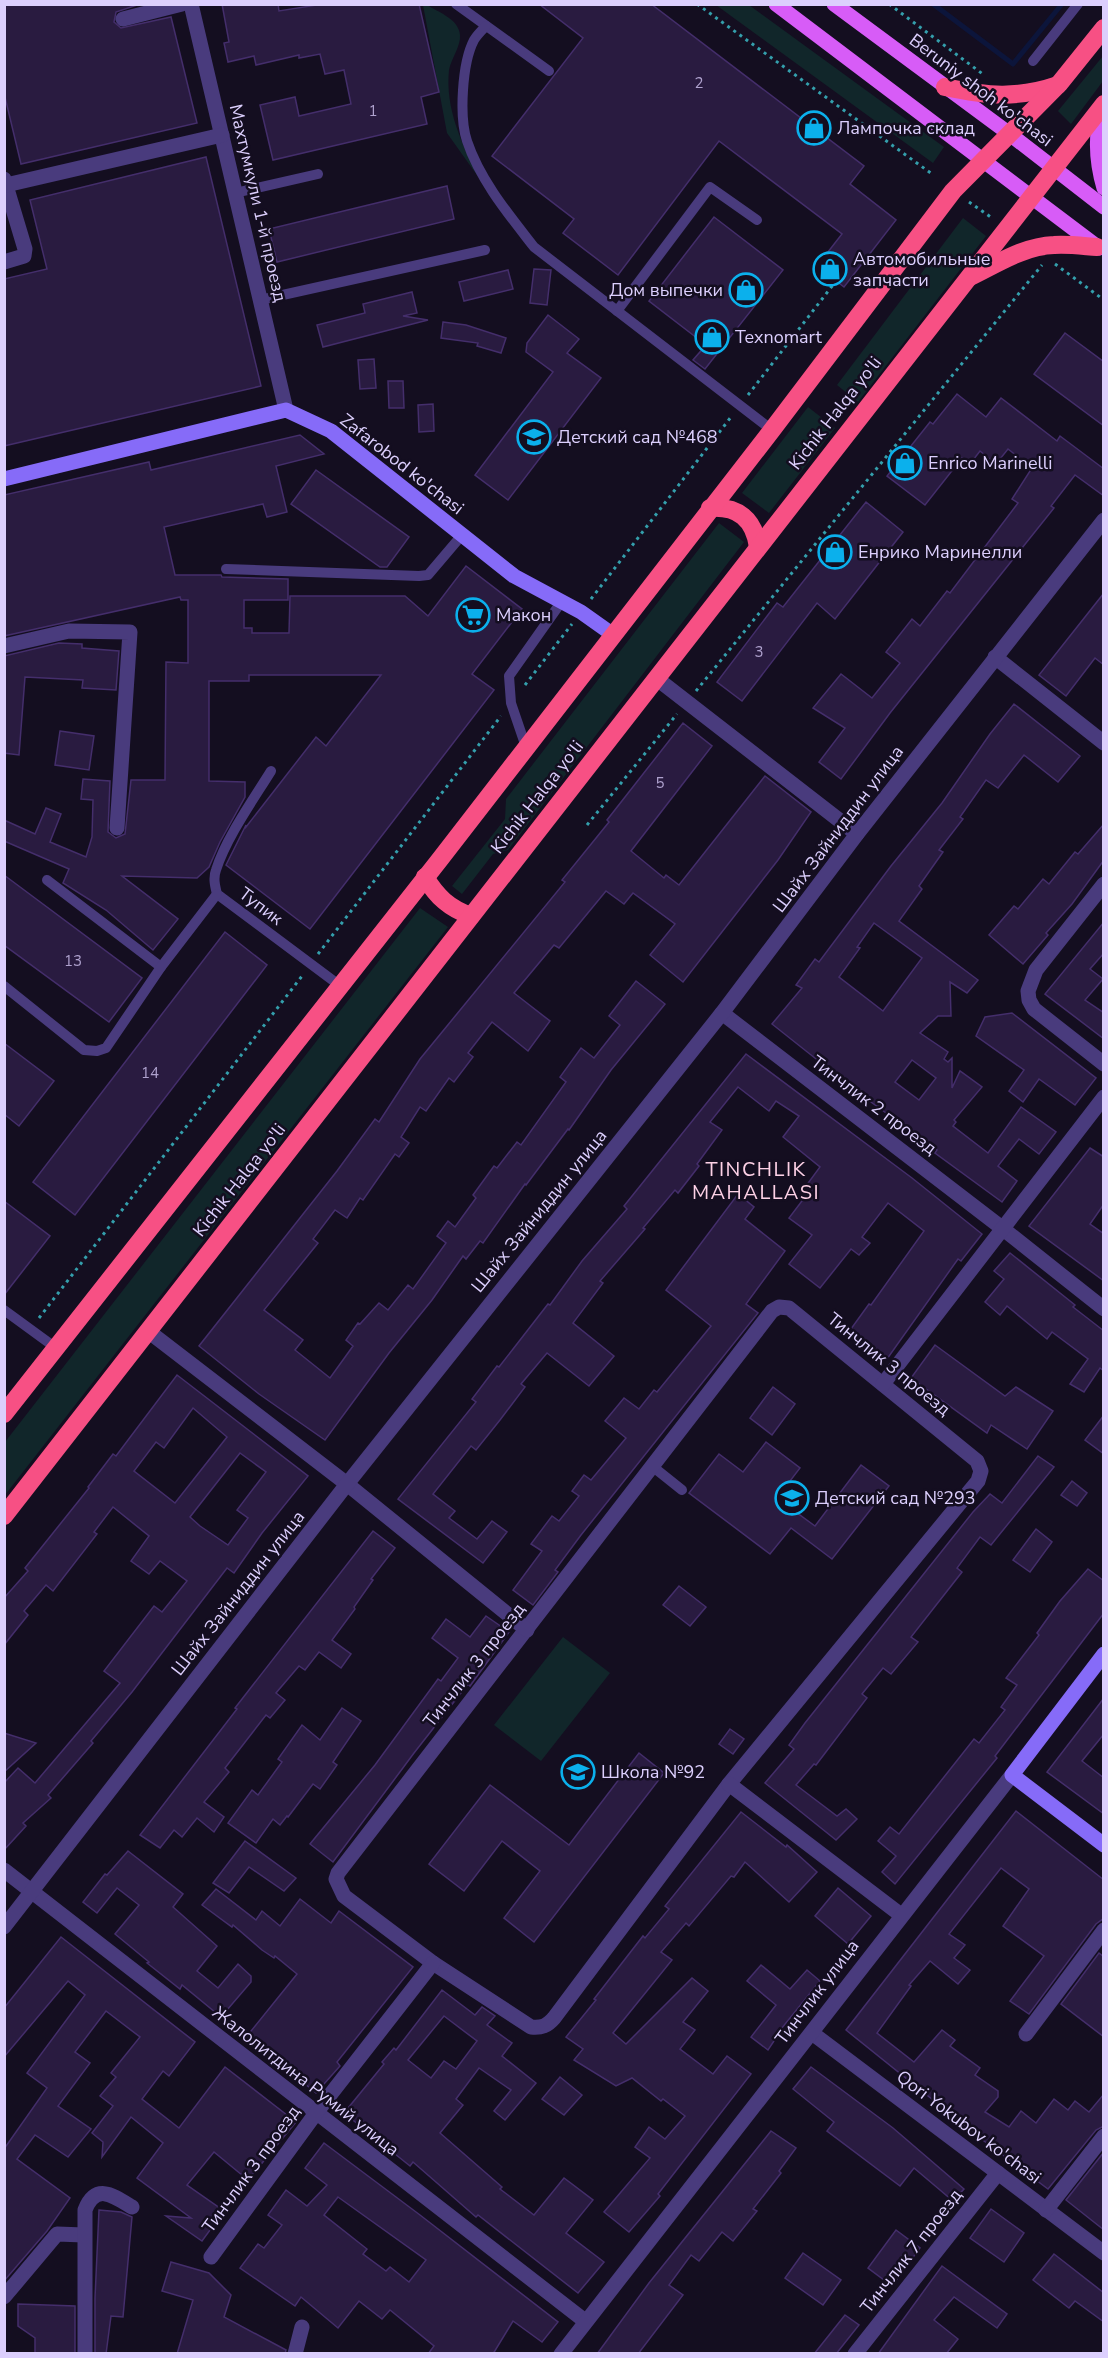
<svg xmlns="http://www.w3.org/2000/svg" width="1108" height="2358" font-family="'Nunito Sans',sans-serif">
  <rect width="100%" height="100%" fill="#140e20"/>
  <g fill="#11262a">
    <path d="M423,5h4c11,7 32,14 33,30 1,11 -9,24 -11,35 -4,39 13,74 30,108l-32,-45z"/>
    <path d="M716,5h33l195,142 -11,16z"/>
    <path d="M1103,56v25l-32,43 -13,-13z"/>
    <path d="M963,218l23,18 -128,166 -21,-17z"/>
    <path d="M808,407l27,21 -66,85 -27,-20z"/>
    <path d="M719,523l25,19 -236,308 -15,4 -31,40 -10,-8 53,-67 1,-20z"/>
    <path d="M420,908l28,19 -443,568v-53z"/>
    <path d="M563,1637l47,36 -69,88 -47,-36z"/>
  </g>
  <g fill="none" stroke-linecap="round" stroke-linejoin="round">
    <path stroke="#0c153b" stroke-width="5" d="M933,4l80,60 49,-60"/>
  </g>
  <g fill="#291b40" stroke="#442e6b" stroke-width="1.5" fill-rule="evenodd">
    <path d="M4,4h136l-24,8 -2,10 7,6 50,-11 26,106 -176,41 -17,-71z"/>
    <path d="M222,4h56l1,7 44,-7h96l20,88 -18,5 6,27 -154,36 -13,-55 35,-8 4,19 52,-12 -7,-34 -19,4 -5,-20 -21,4v-3l-43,10 -2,-9 -26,6 -4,-19 5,-1z"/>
    <path d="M539,4h112l213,162 -14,18 46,36 -52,67 -27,-21 25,-32 -123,-93 -101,134 -55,-42 11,-14 -82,-63 91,-118z"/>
    <path d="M206,157l55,229 -257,60v-167l43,-10 -17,-69z"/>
    <path d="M447,186l7,33 -177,43 -8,-33z"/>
    <path d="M714,217l69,53 -78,99 -12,-9 13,-15 -57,-44z"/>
    <path d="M534,269l17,1 -4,35 -17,-2z"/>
    <path d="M508,270l5,19 -49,12 -5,-19z"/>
    <path d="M412,292l5,21 -14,3 25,4 -105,27 -6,-22 48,-12 -2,-9z"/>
    <path d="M548,315l31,24 -12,14 34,25 -93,122 -33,-25 78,-103 -27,-20 1,-9z"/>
    <path d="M443,322l23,3 40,13 -5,15 -24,-7 1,-3 -37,-5z"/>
    <path d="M1065,333l39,29v64l-70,-52z"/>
    <path d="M374,359l2,29 -16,1 -2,-29z"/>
    <path d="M388,381h15l1,27h-15z"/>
    <path d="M957,394l29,23 15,-19 56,43 3,-5 44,33v27l-29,-21 -24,31 3,2 -164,205 -49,66 -22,-17 26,-34 -32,-20 28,-34 31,24 28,-35 -14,-11 26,-33 8,7 27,-35 3,2 68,-90 -6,-4 20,-31 -24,-19 -12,15 -16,-13 -10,13 -8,-6 -37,47 -38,-29 43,-54 3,2z"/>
    <path d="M433,404l1,27 -15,1 -1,-27z"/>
    <path d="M300,435l24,19 -48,12 11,46 -20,5 -4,-13 -99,23 11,48h46l1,2 66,2v21h-44v28h8v5h37l1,-37h115l23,20 38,-50 56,43 -50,65 22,16 -184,239 -84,-64 20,-40v2l70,-90 10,9 55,-71h-132v6h-40v100l36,1v15l-25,45 -11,25 -12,11 -75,-2 56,43 -25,31 -47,-40 -43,-27 6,-14 -65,-28v-21l31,14 11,-26 15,6 -11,28 36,15 6,-20 1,-37 -12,-1 2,-20 27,2 -2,51 8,6 9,-4 6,-54h34l1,-118 22,1v-63h-7l-1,-3 -176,39v-141l145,-33 2,8z"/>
    <path d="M316,470l93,67 -22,30h-7l-89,-63z"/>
    <path d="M866,502l37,30 -68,87 -18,-16 -75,98 -25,-19 60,-79 6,4z"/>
    <path d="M1104,593v72l-9,-7 -29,38 -27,-21z"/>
    <path d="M59,643l23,1v4l37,3 -3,39 -34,-2 1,-8 -58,-3 -6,78 -15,-2v-97z"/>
    <path d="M1014,704l66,52 -22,26 -34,-27 -26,33 -12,-8 -26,37 3,2 -24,31 4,2 -24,34 3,3 -23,32 79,59 -11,13 -17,-11 1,34h-13l-18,17 28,19 -4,7 4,3 4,-4v30l8,-17 22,16 -28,33 2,2 -3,4 35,27 33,-46 35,25 -17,22 -20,-15 -21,27 19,15 -15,21 -67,-49 2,-3 -73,-53 -92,-73 30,-36 -6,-3 19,-26 4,3 72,-96 51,-63 48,-69zM874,923l48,35 -39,53 -44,-34 21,-29 -3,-1zM912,1060l24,18 -17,22 -24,-18z"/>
    <path d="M683,723l29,23 -81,105 33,27 2,-3 13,10 86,-109 46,36 -33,48 -95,122 -33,-27 25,-31 -42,-31 -9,11 -18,-13 -47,57 -5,-3 -40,48 36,28 -22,30 -36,-29 -24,31 5,4 -19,25 -5,-4 -23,33 -6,-4 -19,30 8,6 -10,14 -4,-3 -32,46 -3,-2 -13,20 -12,-8 -22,29 5,4 -54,67 39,30 -8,10 35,28 23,-32 -7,-6 12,-17 2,1 19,-21 9,7 20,-25 5,4 33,-46 -9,-7 11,-15 7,6 21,-29 -3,-3 21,-29 3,2 20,-26 4,3 45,-63 -6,-5 21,-29 13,10 26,-33 -11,-9 27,-35 29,23 -54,66 -42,60 -1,-1 -42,56 -1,-1 -42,59 -3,-2 -14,18 -3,-3 -31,44 -43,53 -64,87 -66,-46 -60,-48 138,-175 38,-52 4,3 41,-63 145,-177 -3,-2 47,-58 -2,-2z"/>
    <path d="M60,731l34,5 -5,34 -34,-5z"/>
    <path d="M1104,824v36l-32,44 -26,29 2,2 -25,29 -34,-29 25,-29 4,3 25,-30 6,5 26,-32 3,2z"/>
    <path d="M4,875l138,103 -33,44 -105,-77z"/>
    <path d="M1104,922v31l-14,16 13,10 -18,21 19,13v26l-59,-45z"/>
    <path d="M225,932l42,33 -192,250 -42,-33z"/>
    <path d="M1012,1013l84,65 -21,27 -36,-26 -16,23 -14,-11 15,-21 -48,-34 9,-19z"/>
    <path d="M4,1043l50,38 -35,45 -15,-12z"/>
    <path d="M746,1054l166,124 70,56 -21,27 -3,-2 -71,100 -39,-26 21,-29 2,1 53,-74 -36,-28 -26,34 8,6 -11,12 -8,-6 -31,39 -31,-24 23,-29 -23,-17 19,-25 -5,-3 17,-23 -37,-30 16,-21 -23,-15 -7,10 -31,-24 -28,35 12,8 -25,34 2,2 -21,27 -3,-3 -32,38 2,1 -45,52 3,2 -30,40 41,33 -25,30 -42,-33 -26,31 4,3 -25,33 -24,30 -5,-4 -38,48 22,17 -6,7 28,21 15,-18 15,11 -24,31 -85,-64 78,-97 -4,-3 25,-33 2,1 49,-63 2,1 32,-44 45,-52 -3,-3z"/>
    <path d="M1090,1148l14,9v47l-14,20 14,10v47l-75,-55z"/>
    <path d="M738,1194l16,13 -9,12 40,32 -39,53 12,9 -177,222 -26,35 3,2 -25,33 -20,-15 29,-39 -11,-7 21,-28 7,5 20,-25 -7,-5 12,-16 7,5 35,-42 -21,-17 19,-23 15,11 15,-19 3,2 54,-66 -45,-36z"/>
    <path d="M4,1201l46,35 -46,59z"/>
    <path d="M1010,1253l65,52 -2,2 31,24v40l-4,-3 -16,24 -14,-8 18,-25 -36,-27 -5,7 -40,-33 -7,9 -15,-13 19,-23 -10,-8z"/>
    <path d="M935,1345l70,51 11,-9 37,24 -26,38 -36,-24 -4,8 -76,-55z"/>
    <path d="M177,1375l131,101 -46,57 -28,40 -7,-5 -95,124 -41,49 2,2 -45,52 3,3 -28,25 3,3 -22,24v-67l14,-15 17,15 85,-100 -16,-12 50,-65 8,6 25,-31 -27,-20 -11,13 -18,-13 18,-25 -36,-29 -19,25 3,2 -44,57 -7,-6 -22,26 4,4 -24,30v-47l24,-27 -3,-3 64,-80 -1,-1 25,-33 3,2zM193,1408l34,29 -52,66 -41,-32 22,-29 8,6zM240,1453l26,19 -29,38 11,8 -20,27 -28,-19 -10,-9z"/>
    <path d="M773,1387l22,17 -23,31 -22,-17z"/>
    <path d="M1104,1415v39l-19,-14z"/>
    <path d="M766,1442l34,26 -23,30 38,28 46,-61 28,21 -57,73 -41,-31 -21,26 -81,-61 30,-39 24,18z"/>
    <path d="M1038,1456l16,11 -63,78 -11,-8 -23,31 5,4 -51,65 7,5 -27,32 -8,-6 -21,26 5,4 -51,67 -2,-1 -18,21 41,31 9,-7 11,10 -21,21 -71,-57 29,-34 -5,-4 16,-22 168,-211 17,-18 12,9z"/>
    <path d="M1072,1481l15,12 -10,13 -16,-11z"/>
    <path d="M1036,1529l16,13 -22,30 -17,-12z"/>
    <path d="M373,1531l22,17 -24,31 2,1 -19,27 1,2 -23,31 19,14 -10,14 -22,-16 -14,18 -6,-4 -23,27 9,7 -15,18 -4,-3 -41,53 4,4 -25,30 20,15 -10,15 -17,-14 -15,19 -8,-7 -14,18 -20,-13 97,-126 -2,-1z"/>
    <path d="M1088,1569l16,12v32l-109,143 2,2 -102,126 -13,-12 14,-16 -18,-15 12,-14 9,7 75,-95 5,4 26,-33 -4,-3 16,-22 -11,-7 33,-43 -2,-2 23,-32z"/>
    <path d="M679,1586l27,21 -16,19 -27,-21z"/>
    <path d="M486,1616l23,16 -39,54 -2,-2 -54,69 -81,109 -23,-18 65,-79 63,-86 3,2 17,-23 -26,-20 14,-19 24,18z"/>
    <path d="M1104,1698v36l-22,27 22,17v36l-57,-42z"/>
    <path d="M342,1708l19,13 -28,41 4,3 -17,24 -7,-5 -25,33 -1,-1 -7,9 -7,-6 -17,24 -28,-20 24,-33 6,5 24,-33 -4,-3 24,-34 18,15z"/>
    <path d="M730,1729l14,10 -11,15 -14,-10z"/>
    <path d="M4,1733l32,10 -32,29z"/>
    <path d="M639,1753l25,20 -130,169 -30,-24 36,-47 -38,-30 -38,50 -35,-27 61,-79 79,60z"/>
    <path d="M1016,1811l88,69v38l-8,6 -67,90 -19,-13 34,-45 -41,-30 26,-37 -28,-21 -52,66 16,11 -11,13 16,12 -12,14 -28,-23 -21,24 2,1 -34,47 37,29 28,-32 13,10 -5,6 30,22 -5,7 23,16v6l-13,15 24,15 12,-16 15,12 18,-24 14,11 7,-9 14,11 15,-18v32l-8,4 -48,59 -64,-48 -138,-111z"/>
    <path d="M741,1812l45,35 1,-2 30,27 -28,30 -44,-40 -11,15 -3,-1 -42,50 -3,-3 -25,29 11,8 -59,73 13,11 66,-66 16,13 -25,31 12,8 -15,19 33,25 14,-18 24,18 -93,120 2,2 -31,36 -25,-20 46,-54 -15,-11 14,-20 16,12 20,-23 -22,-17 -2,2 -29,-23 -16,8 -42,-26 9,-11 -17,-12 30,-37 -2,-1 49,-63 2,2 24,-29 -4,-3z"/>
    <path d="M245,1841l51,37 -12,13 -35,-24 -20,26 -16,-10z"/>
    <path d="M128,1851l55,43 -10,13 44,39 -20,25 21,17 20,-24 13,12v6l-30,35 -39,-32 -2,4 -33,-26 2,-1 -34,-28 24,-29 -22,-17 -20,25 -14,-11 22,-28 2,1z"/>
    <path d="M838,1888l33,28 -23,28 -33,-28z"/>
    <path d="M216,1889l40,31 6,-9 18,15 20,-27 31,24 8,-12 74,56 -76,95 3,4 -24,27 -69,-57 50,-62 -22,-18 -1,2 -12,-8 -29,-25 -1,2 -30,-22z"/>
    <path d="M61,1937l134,105 -26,34 -6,-5 -21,28 37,29 46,-61 71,55 -48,58 -34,-28 -27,33 37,26 -22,30 -36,-25 25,2 -54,-40 26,-35 -32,-26 -29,40 1,-15 -11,-9 21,-27 -13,-10 16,-19 -5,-4 29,-36 -34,-26 -31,41 15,11 -32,43 33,23 -23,28 -33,-22 -18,24 53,39 -23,33 -43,50v-132l43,-61 -20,-15 58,-78 -17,-14 -64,76v-49z"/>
    <path d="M1099,1953l5,4v80l-43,-33z"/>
    <path d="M761,1965l29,24 17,-19 13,11 -43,53 1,1 -10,15 -17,-13 25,-32 -29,-24z"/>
    <path d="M442,1990l33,25 7,-8 13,9 -8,9 25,18 -10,13 34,27 -31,37 -11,-9 17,-21 -32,-22 -23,31 7,6 -23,28 62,54 -2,2 34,26 30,-37 29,22 -27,33 38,29 -26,31 -100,-78 -2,2 -63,-55 -3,4 -66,-53 40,-49 -2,-2 12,-14 2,2zM444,2016l33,25 -21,28 -12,-8 -13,17 -23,-18z"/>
    <path d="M811,2067l82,61 71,61 -11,12 -39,-33 -14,18 -73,-55 7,-9 -41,-33z"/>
    <path d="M560,2077l22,18 -18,20 -22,-16z"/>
    <path d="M771,2131l25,17 -17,23 2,2 -28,36 4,2 -24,30 -11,-9 -23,29 -8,-6 -22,30 14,10 -45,59h-41l52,-71z"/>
    <path d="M324,2143l96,72 138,107 -16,20 -29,-21 -20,33h-65l6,-8 -44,-36 -8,9 -23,-18 -21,27 -37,-31 -6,9 -55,-38 18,-24 6,4 18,-23 -14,-10 18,-25 21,16 20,-21 -22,-17zM338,2197l88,63 -17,22 -19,-15 -4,4 -23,-17 4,-5 -43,-34z"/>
    <path d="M1104,2152v78l-38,-30z"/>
    <path d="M991,2209l33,24 -20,29 -34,-24z"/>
    <path d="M99,2210l22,2 11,5 -9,100 -12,-1 -5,38h-11v-56z"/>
    <path d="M896,2230l24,18 -28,38 -24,-18z"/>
    <path d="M803,2253l38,27 -18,25 -38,-27z"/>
    <path d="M1054,2254l50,39v29l-29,-21 -6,7 -36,-28z"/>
    <path d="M171,2262l38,11 22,22 -7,22 62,33 -1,4h-108l16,-54 -31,-9z"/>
    <path d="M942,2266l65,48 -10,14 -43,-31 -20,23 24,19 -12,15h-68z"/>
    <path d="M18,2304l57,2v48h-40v-16l-17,-12z"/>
    <path d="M845,2315l14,10 -23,29h-22z"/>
  </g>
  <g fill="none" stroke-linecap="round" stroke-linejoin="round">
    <g stroke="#349fac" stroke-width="3" stroke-dasharray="3 4.5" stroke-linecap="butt">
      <path d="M697,4l235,170"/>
      <path d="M889,4l95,71"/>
      <path d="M969,202l23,16"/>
      <path d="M1055,264l49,36"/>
      <path d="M748,395l88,-114"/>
      <path d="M591,599l140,-182"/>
      <path d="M525,685l47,-61"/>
      <path d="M696,691l346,-426"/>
      <path d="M587,825l90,-111"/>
      <path d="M318,954l183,-238"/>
      <path d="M39,1318l263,-342"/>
    </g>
    <g stroke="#493b7d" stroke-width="10">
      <path d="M456,4l93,67"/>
      <path d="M486,26c-4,4 -9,9 -12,14 -12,23 -15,77 -7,101 13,39 42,74 67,106l238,183"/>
      <path d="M1033,61l45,-57"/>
      <path d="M235,193l83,-19"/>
      <path d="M260,300l225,-50"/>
      <path d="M617,311l93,-124 47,33"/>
      <path d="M226,569l193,7 9,-1 34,-40"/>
      <path d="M526,747l-15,-44 -2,-27 53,-75"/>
      <path d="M271,771c-18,29 -45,67 -55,99 -3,8 -1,16 1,24l122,91"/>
      <path d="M47,880l114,87"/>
      <path d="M4,986l80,64 13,1 9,-3 55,-81 56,-73"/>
      <path d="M4,1310l52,38"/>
      <path d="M652,1466l30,24"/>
    </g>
    <g stroke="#493b7d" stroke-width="15">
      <path d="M191,4l95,406"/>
      <path d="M123,19l59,-15"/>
      <path d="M4,179l21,70 -1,7 -20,6"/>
      <path d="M6,185l216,-50"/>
      <path d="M4,646l65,-15 61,1 -13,196"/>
      <path d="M995,657l109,86"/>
      <path d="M656,678l201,156"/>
      <path d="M1104,884l-68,86 -8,21 1,9 5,9 70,55"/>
      <path d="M722,1013l280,215 102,81"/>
      <path d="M779,1307l10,1 188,153 4,10 -3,10 -249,303 -175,234c-7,8 -12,10 -23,9l-98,-64 -89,-67 -8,-17 2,-6 434,-562z"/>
      <path d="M148,1331l199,153 180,146"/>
      <path d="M883,1384l221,-287"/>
      <path d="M729,1784l172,131"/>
      <path d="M4,1870l581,451"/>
      <path d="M4,1927l343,-443 375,-471 135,-179 247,-314"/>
      <path d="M812,2033l292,220"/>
      <path d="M1026,2034l78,-104"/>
      <path d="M1046,2210l58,-74"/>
      <path d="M211,2257l105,-144 117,-150"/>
      <path d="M4,2297l53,-63 27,1"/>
      <path d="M85,2354v-144c11,-28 29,-14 47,-3"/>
      <path d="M295,2354l7,-27"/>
      <path d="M561,2354l451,-579"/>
      <path d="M855,2354l143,-181"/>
    </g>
    <g stroke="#866bf8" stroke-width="15">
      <path d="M4,479l282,-69 45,21 183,145 67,36 31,22"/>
      <path d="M1104,1654l-92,121 92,70"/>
    </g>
    <g stroke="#d75cf7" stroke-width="15">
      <path d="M776,4l323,244"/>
      <path d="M834,4l177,131 93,72"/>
      <path d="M1103,106c-8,27 -7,55 1,82"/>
    </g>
    <g stroke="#f75084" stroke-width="18">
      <path d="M945,87c42,9 72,12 113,-2"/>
      <path d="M970,277c27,-13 54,-31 84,-32 14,-1 29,1 43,2"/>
      <path d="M710,508c28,-2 44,11 48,39"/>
      <path d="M425,877c12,20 24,31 46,39"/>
      <path d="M4,1414l437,-556 331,-428 181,-239 106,-107 45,-56"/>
      <path d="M4,1516l1100,-1412"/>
    </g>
  </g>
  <defs>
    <g id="shop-ring" transform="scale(1.725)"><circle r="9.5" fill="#140e20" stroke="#0bb0ec" stroke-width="1.5"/><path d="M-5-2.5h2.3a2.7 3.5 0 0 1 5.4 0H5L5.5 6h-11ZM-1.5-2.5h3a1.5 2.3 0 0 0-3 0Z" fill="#0bb0ec"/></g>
    <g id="school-ring" transform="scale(1.725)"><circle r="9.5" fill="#140e20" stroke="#0bb0ec" stroke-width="1.5"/><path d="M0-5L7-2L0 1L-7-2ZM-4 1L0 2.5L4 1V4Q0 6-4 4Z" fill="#0bb0ec"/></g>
    <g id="supermarket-ring" transform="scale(1.725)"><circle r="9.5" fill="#140e20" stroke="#0bb0ec" stroke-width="1.5"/><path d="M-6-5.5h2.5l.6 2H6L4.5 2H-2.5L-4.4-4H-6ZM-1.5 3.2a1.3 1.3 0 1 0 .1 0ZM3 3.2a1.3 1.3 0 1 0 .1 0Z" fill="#0bb0ec"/></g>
  </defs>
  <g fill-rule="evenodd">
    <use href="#shop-ring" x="814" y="128"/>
    <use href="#shop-ring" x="830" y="269"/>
    <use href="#shop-ring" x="746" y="290"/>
    <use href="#shop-ring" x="712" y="337"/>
    <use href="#school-ring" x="534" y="437"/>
    <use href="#shop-ring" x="905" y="463"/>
    <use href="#shop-ring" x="835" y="552"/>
    <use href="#supermarket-ring" x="473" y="615"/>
    <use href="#school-ring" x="792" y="1498"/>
    <use href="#school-ring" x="578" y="1772"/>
  </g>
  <g text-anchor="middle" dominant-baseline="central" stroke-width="5" stroke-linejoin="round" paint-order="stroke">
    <g font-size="15" fill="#afa2ce">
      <text x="699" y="83">2</text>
      <text x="373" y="111">1</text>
      <text x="759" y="652">3</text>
      <text x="660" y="783">5</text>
      <text x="73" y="961">13</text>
      <text x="150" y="1073">14</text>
    </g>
    <g font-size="18" fill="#dccffd" stroke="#140e20">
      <text transform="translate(981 90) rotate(37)">Beruniy shoh ko'chasi</text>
      <text transform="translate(258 203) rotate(77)">Махтумкули 1-й проезд</text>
      <text transform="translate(835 413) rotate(-52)">Kichik Halqa yo'li</text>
      <text transform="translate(402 464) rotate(38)">Zafarobod ko'chasi</text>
      <text transform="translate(537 797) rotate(-52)">Kichik Halqa yo'li</text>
      <text transform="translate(838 829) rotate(-53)">Шайх Зайниддин улица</text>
      <text transform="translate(261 906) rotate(37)">Тупик</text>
      <text transform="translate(874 1105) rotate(37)">Тинчлик 2 проезд</text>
      <text transform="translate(239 1180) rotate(-52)">Kichik Halqa yo'li</text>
      <text transform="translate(539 1211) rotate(-51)">Шайх Зайниддин улица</text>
      <text transform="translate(889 1364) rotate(39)">Тинчлик 3 проезд</text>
      <text transform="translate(238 1593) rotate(-52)">Шайх Зайниддин улица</text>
      <text transform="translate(474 1665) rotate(-52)">Тинчлик 3 проезд</text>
      <text transform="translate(817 1992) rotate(-53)">Тинчлик улица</text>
      <text transform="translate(306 2081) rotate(38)">Жалолитдина Румий улица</text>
      <text transform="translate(969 2127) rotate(37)">Qori Yokubov ko'chasi</text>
      <text transform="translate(251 2169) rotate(-54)">Тинчлик 3 проезд</text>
      <text transform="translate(911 2251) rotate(-52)">Тинчлик 7 проезд</text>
    </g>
    <g font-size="18" fill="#dccffd" stroke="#140e20" text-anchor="start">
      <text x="837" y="128">Лампочка склад</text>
      <text x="853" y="259">Автомобильные<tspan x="853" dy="21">запчасти</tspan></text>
      <text x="723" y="290" text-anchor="end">Дом выпечки</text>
      <text x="735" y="337">Texnomart</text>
      <text x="557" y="437">Детский сад №468</text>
      <text x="928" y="463">Enrico Marinelli</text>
      <text x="858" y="552">Енрико Маринелли</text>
      <text x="496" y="615">Макон</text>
      <text x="815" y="1498">Детский сад №293</text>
      <text x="601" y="1772">Школа №92</text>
    </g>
    <g font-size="20" letter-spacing="1.5" fill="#fdd1e6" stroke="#140e20">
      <text x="756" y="1169">TINCHLIK<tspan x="756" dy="23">MAHALLASI</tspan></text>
    </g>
  </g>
  <rect width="1108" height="2358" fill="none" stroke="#dccffd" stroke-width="12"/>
</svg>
